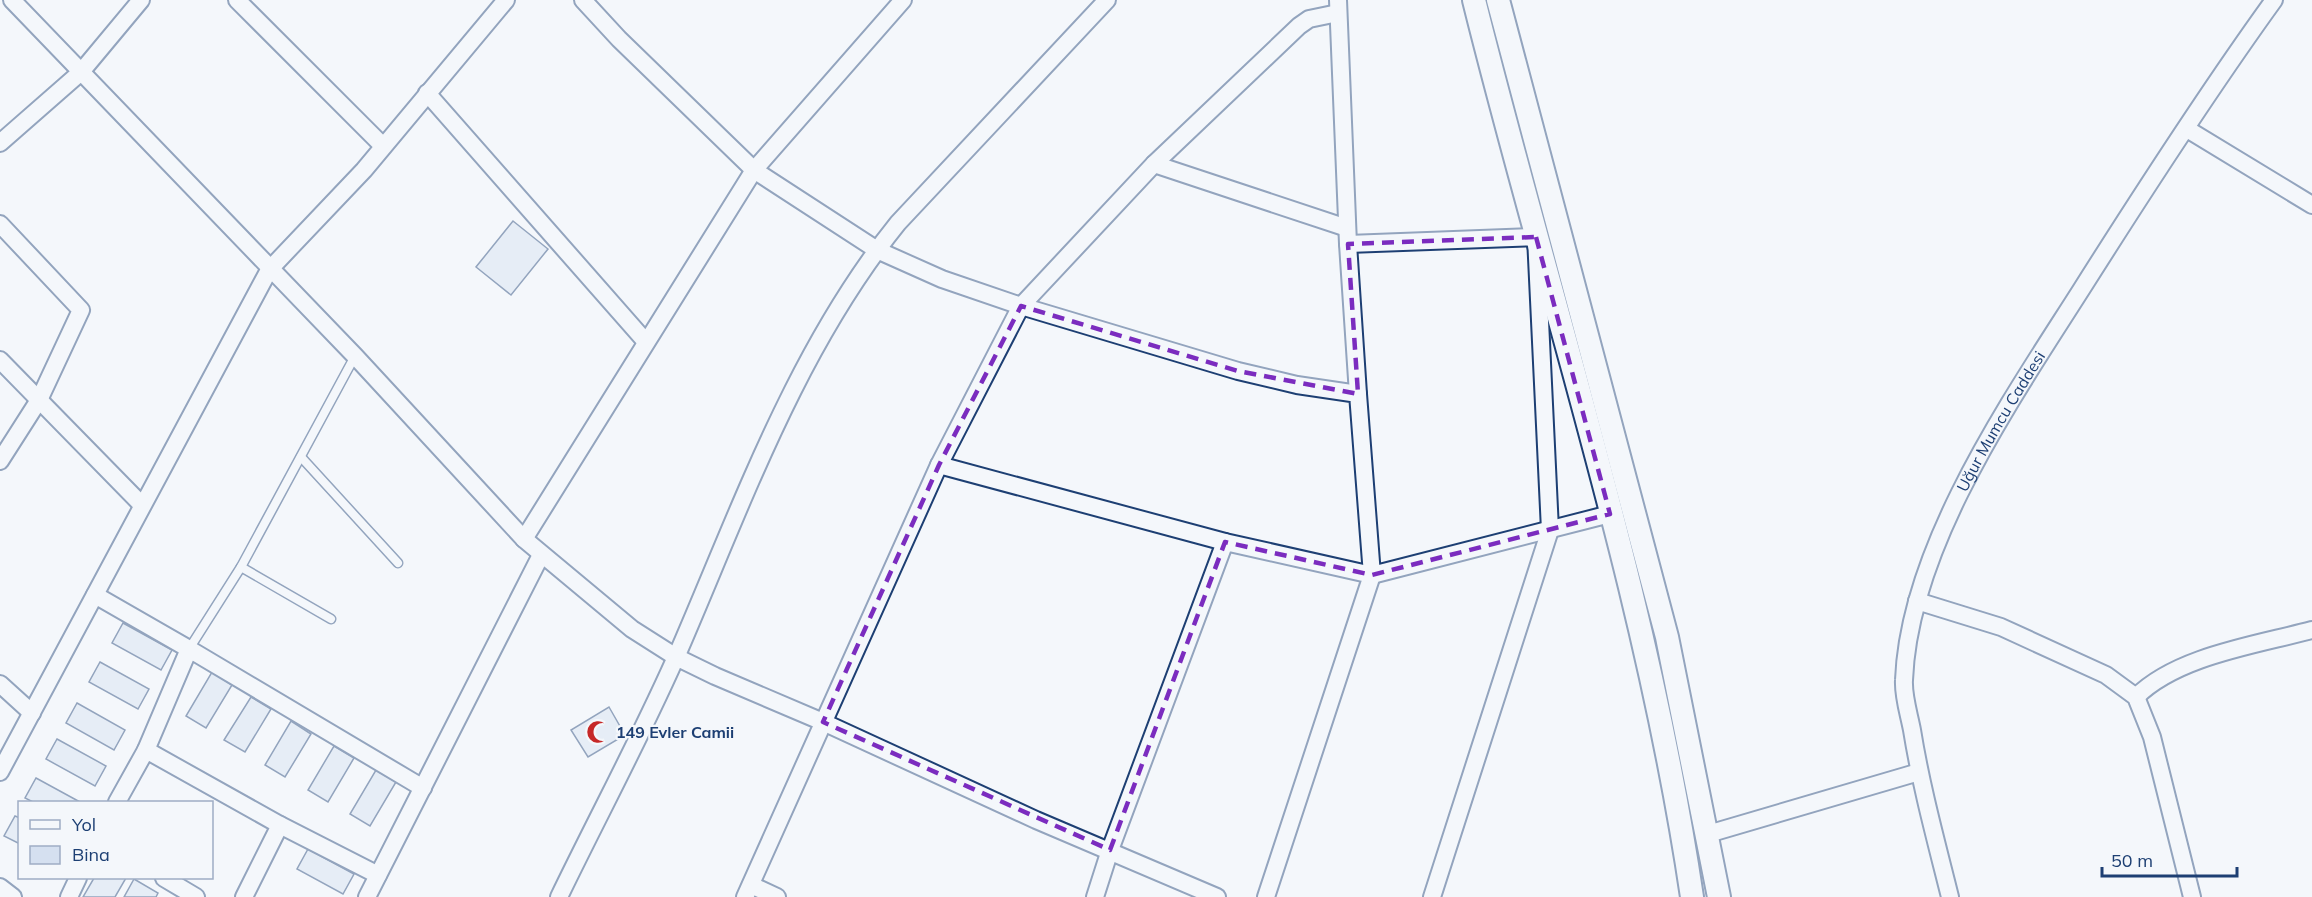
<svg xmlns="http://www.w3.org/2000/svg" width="2312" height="897" font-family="Mulish,sans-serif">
  <rect width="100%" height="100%" fill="#f4f7fb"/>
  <g fill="#d5e0f0" stroke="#1d3f73" stroke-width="1.5">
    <path d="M513,221l35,28 -37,46 -35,-28z"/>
    <path d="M123,623l49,27 -11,20 -49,-27z"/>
    <path d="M100,662l49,27 -11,20 -49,-27z"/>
    <path d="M212,672l20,13 -26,43 -20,-12z"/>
    <path d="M251,697l20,12 -26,43 -21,-12z"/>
    <path d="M77,703l48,27 -11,20 -48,-27z"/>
    <path d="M609,707l16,28 -37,22 -17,-27z"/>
    <path d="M291,721l20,13 -26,43 -20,-12z"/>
    <path d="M57,739l49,27 -11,20 -49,-27z"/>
    <path d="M334,746l20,12 -26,44 -20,-12z"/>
    <path d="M376,770l20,12 -26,44 -20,-12z"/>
    <path d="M36,778l44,24h-47l-8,-4z"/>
    <path d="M15,816l5,2v26l-16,-8z"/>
    <path d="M308,849l46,25 -11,20 -46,-25z"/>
    <path d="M94,878h32l-11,19h-32z"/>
    <path d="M134,879l24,14 -2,4h-32z"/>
  </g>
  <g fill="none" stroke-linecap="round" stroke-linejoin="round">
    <g stroke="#1d3f73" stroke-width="11">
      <g id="lane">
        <path d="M301,457l97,106"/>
        <path d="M241,567l90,52"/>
        <path d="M189,649l52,-82 114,-211"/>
      </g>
    </g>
    <g stroke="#1d3f73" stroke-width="20">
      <g id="street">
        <path d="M12,0l343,356 169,183 108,90 44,28 39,19 108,46 213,98 181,77"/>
        <path d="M237,0l146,146"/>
        <path d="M583,0l36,39 135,131 123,80 65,29 79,27 217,65 59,14 61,9 14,181 238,-61"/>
        <path d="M1338,0l10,244 10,150"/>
        <path d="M427,93l219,249"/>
        <path d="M2187,129l125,76"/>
        <path d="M0,143l81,-71 60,-72"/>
        <path d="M1154,164l193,64"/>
        <path d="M0,224l81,86 -42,90 -39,61"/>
        <path d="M1348,244l188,-7 14,293 -118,367"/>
        <path d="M0,360l142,145"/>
        <path d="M939,465l286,77"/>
        <path d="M524,539l230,-369 149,-170"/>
        <path d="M95,595l94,54 -43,101 -29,52"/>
        <path d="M1917,601l84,26 105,48 30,22 16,40 40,160"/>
        <path d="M189,649l234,139"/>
        <path d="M0,684l32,29"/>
        <path d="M2136,697c41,-41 120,-52 176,-67"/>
        <path d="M146,750l134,75 -36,72"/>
        <path d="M0,772l269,-502 95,-100 142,-170"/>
        <path d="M280,825l98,50"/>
        <path d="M1708,834l211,-62"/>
        <path d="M164,878l32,19"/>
        <path d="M751,885l26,12"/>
        <path d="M0,887l13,10"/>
        <path d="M69,897l9,-19"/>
        <path d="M367,897l174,-342"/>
        <path d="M559,897c40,-83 84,-164 121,-249 63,-146 117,-300 218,-425l209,-223"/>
        <path d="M745,897l194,-432 82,-159 133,-142 145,-138 10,-7 29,-6"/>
        <path d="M1095,897l15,-47 115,-308 147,33 -106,322"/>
        <path id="s1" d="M1950,897c-14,-56 -29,-111 -38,-167 -3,-16 -9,-34 -8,-50 5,-133 107,-280 177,-390 62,-98 125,-196 193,-290"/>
      </g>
    </g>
    <g stroke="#1d3f73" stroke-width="26">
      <g id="secondary">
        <path d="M1474,0c74,298 173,592 218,897"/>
        <path d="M1498,0l169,637 52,260"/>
      </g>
    </g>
    <use href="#lane" stroke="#f4f7fb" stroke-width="8"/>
    <use href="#street" stroke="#f4f7fb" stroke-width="16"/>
    <use href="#secondary" stroke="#f4f7fb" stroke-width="22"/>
  </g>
  <path d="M0 0H2312V897H0ZM1536,237l74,277 -238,61 -147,-33 -115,308 -287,-128 116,-257 82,-159 217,65 120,23 -10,-150z" fill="#f4f7fb" fill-opacity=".55" fill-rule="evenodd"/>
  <path fill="none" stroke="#7b2cbf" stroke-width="4.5" stroke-dasharray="12 8" stroke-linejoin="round" d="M1536,237l74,277 -238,61 -147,-33 -115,308 -287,-128 116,-257 82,-159 217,65 120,23 -10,-150z"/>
  <defs>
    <g id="mosque-bare" transform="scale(1.8)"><path d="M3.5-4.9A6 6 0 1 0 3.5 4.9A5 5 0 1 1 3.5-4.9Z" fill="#c62828" stroke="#f4f7fb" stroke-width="2.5" paint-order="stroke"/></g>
  </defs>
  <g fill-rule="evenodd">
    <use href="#mosque-bare" x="598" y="732"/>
  </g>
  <g text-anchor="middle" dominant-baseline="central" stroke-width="4.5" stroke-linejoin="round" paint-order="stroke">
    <g font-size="16" fill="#1d3f73" stroke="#f4f7fb">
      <text stroke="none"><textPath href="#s1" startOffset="501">Uğur Mumcu Caddesi</textPath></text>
    </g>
    <g font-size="16" font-weight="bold" fill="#1d3f73" stroke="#f4f7fb" text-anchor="start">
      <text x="616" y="732">149 Evler Camii</text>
    </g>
  </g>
  <rect x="18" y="801" width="195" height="78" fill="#f4f7fb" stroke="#9eadc5" stroke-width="1.5"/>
  <rect x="30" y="820" width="30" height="9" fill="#f4f7fb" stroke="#9eadc5" stroke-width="1.5"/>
  <text x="72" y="831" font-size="18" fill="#1d3f73">Yol</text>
  <rect x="30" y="846" width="30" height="18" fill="#d5e0f0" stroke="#9eadc5" stroke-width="1.5"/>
  <text x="72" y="861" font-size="18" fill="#1d3f73">Bina</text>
  <path d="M2102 867v9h135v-9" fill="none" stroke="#1d3f73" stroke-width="3"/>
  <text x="2111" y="867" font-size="18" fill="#1d3f73" stroke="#f4f7fb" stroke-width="4.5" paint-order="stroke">50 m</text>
</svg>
